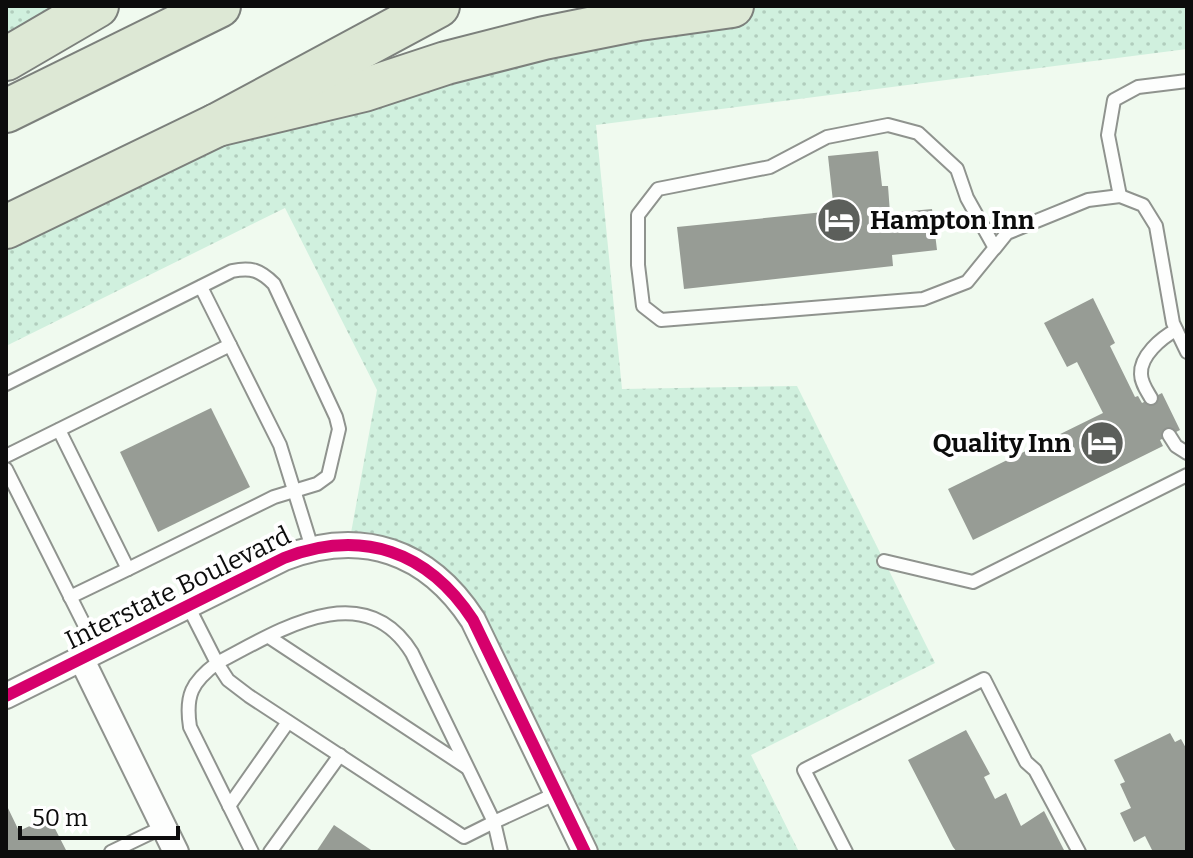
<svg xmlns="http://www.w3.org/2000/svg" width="1193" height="858" font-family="Bitter,serif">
  <defs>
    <pattern id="grass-dots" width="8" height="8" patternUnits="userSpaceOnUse" patternTransform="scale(2)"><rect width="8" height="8" fill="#d0f0de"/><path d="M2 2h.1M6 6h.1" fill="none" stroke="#b1cdbd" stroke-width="1.8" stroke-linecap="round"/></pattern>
  </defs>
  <rect width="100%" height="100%" fill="#f0faef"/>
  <g fill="url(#grass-dots)">
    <path d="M6,6h54l-54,31z"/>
    <path d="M732,6h455v43l-591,76 26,264 175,-3 138,277 -184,92 48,97h-214l-133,-261 -103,-47 28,-154 -92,-182 -279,138v-120l211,-101z"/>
  </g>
  <g fill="#979c95">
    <path d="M878,151l4,35h6l2,27 42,-4 5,41 -45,5 1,11 -209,23 -7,-62 157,-16 -6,-55z"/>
    <path d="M1093,298l22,45 -5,3 25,51 3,-1 4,7 20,-10 18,37 -20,10 3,6 -190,94 -25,-51 155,-76 -26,-51 -10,5 -23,-44z"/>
    <path d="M211,408l39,79 -92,45 -38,-80z"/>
    <path d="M966,730l24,44 -6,3 11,22 11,-6 15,33 23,-15 21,41h-108l-4,-5 -45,-87z"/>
    <path d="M1170,733l5,9 6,-3 6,11v102h-34l-8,-16 -11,6 -14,-29 11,-5 -11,-24 5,-2 -11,-22z"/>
    <path d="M6,804l13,27 30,-14 18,35h-61z"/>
    <path d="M334,825l40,27h-58z"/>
  </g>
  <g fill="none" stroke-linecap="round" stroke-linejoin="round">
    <g stroke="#8f938e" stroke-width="16">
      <g id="lane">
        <path d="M1120,196l-12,-61 6,-35 24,-13 49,-6"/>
        <path d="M995,248l-28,-50 -10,-29 -39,-36 -30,-8 -61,12 -57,30 -112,22 -20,26v50l5,41 18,14 262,-21 44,-17 26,-32 2,-2 12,-15 81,-33 32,-4 23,9 13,21 17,97 14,29"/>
        <path d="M201,287l29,58"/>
        <path d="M6,384l226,-113c19,-4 28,-1 42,13l62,133 3,12 -11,47 -11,8 -43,13 -146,72"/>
        <path d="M1151,398c-4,-7 -10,-15 -10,-24 -1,-18 20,-36 35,-44"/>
        <path d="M59,430l69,139 -58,28"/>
        <path d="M1169,435l7,11 11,7"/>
        <path d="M6,456l224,-111 50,100 32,103"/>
        <path d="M6,469l92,183"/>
        <path d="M884,561l89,21 214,-107"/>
        <path d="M188,606l29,57c60,-31 146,-89 195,-10l82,169 -30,15 -215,-141 -21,-16 -11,-17c-25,19 -32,32 -27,64l62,125"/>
        <path d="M269,637l197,130"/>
        <path d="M229,806l59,-84"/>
        <path d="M111,852l52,-25"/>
        <path d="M270,852l70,-97"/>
        <path d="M501,852l-7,-30 63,-29"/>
        <path d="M846,852l-42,-82 180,-91 42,83 9,8 44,82"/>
      </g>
    </g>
    <g stroke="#8f938e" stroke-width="28">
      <g id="street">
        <path d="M82,660l94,192"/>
        <path d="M6,696l278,-138c78,-30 144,-7 189,62l112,232"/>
      </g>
    </g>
    <g stroke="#7c807c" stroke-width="46">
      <g id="highway">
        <path d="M6,59l91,-53"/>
        <path d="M6,111l213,-105"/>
        <path d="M217,125l147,-35 82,-27 98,-25 95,-19 93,-13"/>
        <path d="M6,227l211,-102 221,-119"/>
      </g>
    </g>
    <use href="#lane" stroke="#fdfefd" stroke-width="12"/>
    <use href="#street" stroke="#fdfefd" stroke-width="24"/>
    <use href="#highway" stroke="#dde8d5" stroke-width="42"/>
    <g stroke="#fff" stroke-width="17">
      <path id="cycleway" d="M6,696l278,-138c78,-30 144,-7 189,62l112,232"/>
    </g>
    <use href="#cycleway" stroke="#d6006c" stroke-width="12"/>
  </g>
  <defs>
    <g id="hotel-disc" transform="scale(2.3)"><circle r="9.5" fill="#5c5f5b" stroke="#fff"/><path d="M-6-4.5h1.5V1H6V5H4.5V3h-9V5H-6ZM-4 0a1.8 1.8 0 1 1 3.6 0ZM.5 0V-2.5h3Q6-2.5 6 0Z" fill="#fff"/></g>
  </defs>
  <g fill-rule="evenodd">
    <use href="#hotel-disc" x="839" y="220"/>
    <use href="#hotel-disc" x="1102" y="443"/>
  </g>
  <g text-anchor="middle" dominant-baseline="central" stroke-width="8" stroke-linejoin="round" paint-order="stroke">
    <g font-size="26" font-weight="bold" fill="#0c0c0c" stroke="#fff" text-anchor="start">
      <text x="870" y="220">Hampton Inn</text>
      <text x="1071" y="443" text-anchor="end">Quality Inn</text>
    </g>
    <g font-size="26" fill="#0c0c0c" stroke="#fff">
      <text transform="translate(178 588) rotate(-26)">Interstate Boulevard</text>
    </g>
  </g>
  <rect width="1193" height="858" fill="none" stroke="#0c0c0c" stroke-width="16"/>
  <path d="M20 826v12h158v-12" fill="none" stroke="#0c0c0c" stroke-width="4"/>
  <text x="32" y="826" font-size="24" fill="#0c0c0c" stroke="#ffffff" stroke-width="6" paint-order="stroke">50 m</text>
</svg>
